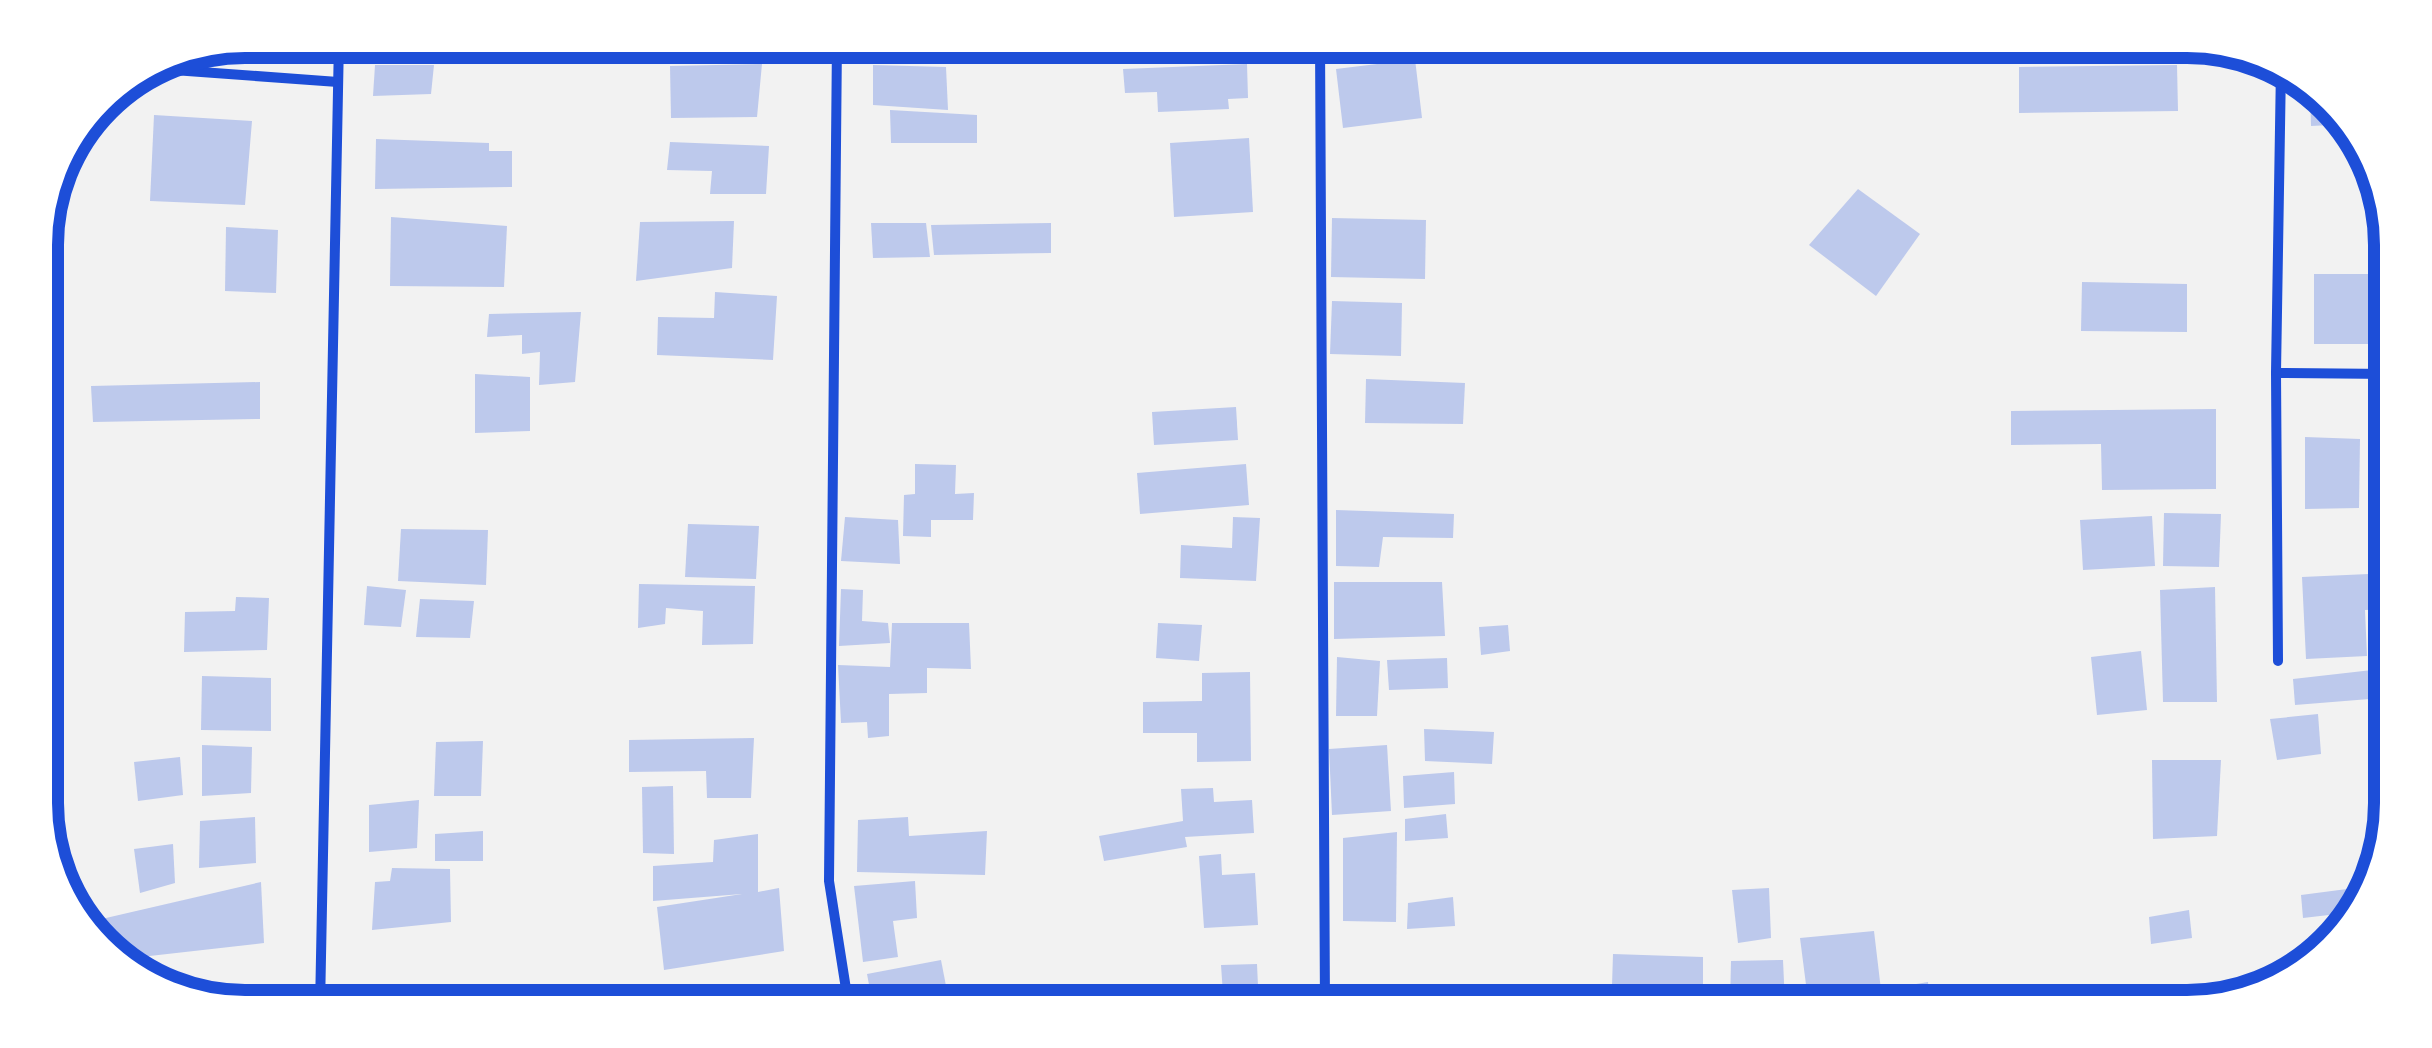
<svg xmlns="http://www.w3.org/2000/svg" width="2432" height="1048" font-family="'Alegreya Sans',sans-serif">
  <rect width="100%" height="100%" fill="#f2f2f2"/>
  <g fill="#bdc9ec">
    <path d="M848,40h52v12l-53,2z"/>
    <path d="M1336,40h111l1,19h-33l7,59 -79,10 -7,-59 74,-9 -74,1z"/>
    <path d="M1650,40h81l-1,16 -81,-5z"/>
    <path d="M1830,40h33v3l-33,1z"/>
    <path d="M2139,40h49l39,8v10l-88,-1z"/>
    <path d="M762,64l-5,53 -86,1 -1,-52z"/>
    <path d="M1247,64l1,34 -20,1 1,10 -71,3 -1,-20 -32,1 -2,-24z"/>
    <path d="M375,65h59l-3,29 -58,2z"/>
    <path d="M873,65l73,2 2,43 -75,-5z"/>
    <path d="M2177,65l1,46 -159,2v-46z"/>
    <path d="M2310,89l39,30 2,5 -40,2z"/>
    <path d="M890,110l87,5v28h-86z"/>
    <path d="M154,115l98,6 -7,84 -95,-4z"/>
    <path d="M1249,138l4,74 -79,5 -4,-74z"/>
    <path d="M376,139l113,4v8h23v36l-137,2z"/>
    <path d="M670,142l99,4 -3,48h-56l2,-23 -45,-1z"/>
    <path d="M1858,189l62,45 -44,62 -67,-51z"/>
    <path d="M391,217l116,9 -3,61 -114,-1z"/>
    <path d="M1332,218l94,2 -1,59 -94,-2z"/>
    <path d="M734,221l-2,47 -96,13 4,-59z"/>
    <path d="M871,223h55l4,34 -57,1z"/>
    <path d="M1051,223v30l-117,2 -3,-30z"/>
    <path d="M226,227l52,3 -2,63 -51,-2z"/>
    <rect x="2314" y="274" width="70" height="70"/>
    <path d="M2082,282l105,2v48l-106,-1z"/>
    <path d="M715,292l62,4 -4,64 -116,-5 1,-38 56,1z"/>
    <path d="M1332,301l70,2 -1,53 -71,-2z"/>
    <path d="M581,312l-6,70 -36,3 1,-33 -18,2v-19l-35,2 2,-23z"/>
    <path d="M475,374l55,3v54l-55,2z"/>
    <path d="M1366,379l99,4 -2,41 -98,-1z"/>
    <path d="M260,382v37l-167,3 -2,-36z"/>
    <path d="M1236,407l2,33 -84,5 -2,-33z"/>
    <path d="M2216,409v80l-114,1 -1,-46 -90,1v-34z"/>
    <path d="M2305,437l55,2 -1,69 -54,1z"/>
    <path d="M2381,461h10v34l-11,1z"/>
    <path d="M915,464l41,1 -1,29 19,-1 -1,27h-42v17l-28,-1 1,-41 11,-1z"/>
    <path d="M1246,464l3,41 -109,9 -3,-41z"/>
    <path d="M2378,502h13v64l-12,-1z"/>
    <path d="M1336,510l118,4 -1,24 -70,-1 -4,30 -43,-1z"/>
    <path d="M2164,513l57,1 -2,53 -56,-1z"/>
    <path d="M2152,516l3,50 -72,4 -3,-50z"/>
    <path d="M845,517l53,3 2,44 -59,-3z"/>
    <path d="M1233,517l27,1 -4,63 -76,-3 1,-33 51,3z"/>
    <path d="M688,524l71,2 -3,53 -71,-2z"/>
    <path d="M401,529l87,1 -2,55 -88,-4z"/>
    <path d="M2391,573v36l-26,1 2,46 -61,3 -4,-82z"/>
    <path d="M1334,582h108l3,54 -111,3z"/>
    <path d="M639,584l116,2 -2,58 -51,1 1,-34 -37,-3 -1,16 -27,4z"/>
    <path d="M367,586l39,4 -5,37 -37,-2z"/>
    <path d="M2215,587l2,115h-54l-3,-112z"/>
    <path d="M841,589l22,1 -1,31 26,2 2,20 -51,3z"/>
    <path d="M236,597l33,1 -2,52 -83,2 1,-40 50,-1z"/>
    <path d="M420,599l54,2 -4,37 -54,-1z"/>
    <path d="M892,623h77l2,46 -44,-1v25l-38,1v42l-21,2 -1,-16 -26,1 -3,-58 52,2z"/>
    <path d="M1158,623l44,2 -3,36 -43,-3z"/>
    <path d="M1508,625l2,26 -29,4 -2,-28z"/>
    <path d="M2141,651l6,59 -50,5 -6,-58z"/>
    <path d="M1337,657l43,4 -3,55h-41z"/>
    <path d="M1447,658l1,30 -59,2 -2,-30z"/>
    <path d="M2381,669l1,29 -87,7 -2,-26z"/>
    <path d="M1250,672l1,89 -54,1v-29h-54v-31l59,-1v-28z"/>
    <path d="M202,676l69,2v53l-70,-1z"/>
    <path d="M2318,714l3,40 -44,6 -7,-41z"/>
    <path d="M1424,729l70,3 -2,32 -67,-3z"/>
    <path d="M754,738l-3,60h-44l-1,-27 -77,1v-32z"/>
    <path d="M483,741l-2,55h-47l2,-54z"/>
    <path d="M202,745l50,2 -1,46 -49,3z"/>
    <path d="M1387,745l4,66 -59,4 -3,-66z"/>
    <path d="M180,757l3,38 -45,6 -4,-39z"/>
    <path d="M2152,760h69l-4,76 -64,3z"/>
    <path d="M1454,772l1,32 -51,4 -1,-32z"/>
    <path d="M673,786l1,68 -31,-1 -1,-66z"/>
    <path d="M1213,788l1,14 38,-2 2,33 -69,4 2,10 -83,14 -5,-25 84,-15 -2,-32z"/>
    <path d="M419,800l-2,48 -48,4v-47z"/>
    <path d="M1446,814l2,24 -43,3v-22z"/>
    <path d="M255,817l1,46 -57,5 1,-47z"/>
    <path d="M908,817l1,19 78,-5 -2,44 -128,-3 1,-52z"/>
    <path d="M483,831v30h-48v-27z"/>
    <path d="M1397,832l-1,90 -53,-1v-83z"/>
    <path d="M758,834v58l21,-4 5,63 -120,19 -7,-63 85,-13 -89,7v-35l60,-4 1,-22z"/>
    <path d="M173,844l2,39 -35,10 -6,-44z"/>
    <path d="M1221,854l1,21 33,-2 3,52 -54,3 -5,-72z"/>
    <path d="M392,868l58,1 1,53 -79,8 3,-48 15,-1z"/>
    <path d="M915,881l2,37 -24,3 5,36 -35,5 -9,-76z"/>
    <path d="M261,882l3,61 -141,16 -43,-35z"/>
    <path d="M1769,888l2,50 -33,5 -6,-53z"/>
    <path d="M2347,889l-1,24 -43,5 -2,-23z"/>
    <path d="M1453,897l2,29 -48,3 1,-26z"/>
    <path d="M2189,910l3,28 -41,6 -2,-27z"/>
    <path d="M1874,931l7,59 47,-8 2,26h-121l-9,-70z"/>
    <path d="M1613,954l90,3v51h-74v-22h-17l1,22h-41v-21l40,-1z"/>
    <path d="M941,960l6,31 -74,15 -6,-32z"/>
    <path d="M1783,960l2,44h-55l1,-43z"/>
    <path d="M1257,964l2,44h-72l-1,-11 37,-3 -2,-29z"/>
    <path d="M1471,1001v7h-30v-4z"/>
  </g>
  <g fill="none" stroke-linecap="round" stroke-linejoin="round">
    <g stroke="#1d4ed8" stroke-width="10">
      <path d="M837,40l-8,841 20,127"/>
      <path d="M1320,40l5,968"/>
      <path d="M146,68l192,14"/>
      <path d="M2276,373l115,1"/>
      <path d="M2278,661l-2,-288 5,-306"/>
      <path d="M320,1008l19,-968"/>
    </g>
  </g>
  <path d="M0 0H2432V1048H0ZM245 58H2187A187 187 0 0 1 2374 245V803A187 187 0 0 1 2187 990H245A187 187 0 0 1 58 803V245A187 187 0 0 1 245 58Z" fill="#fff" fill-rule="evenodd"/>
  <path fill="none" stroke="#1d4ed8" stroke-width="12" d="M245 58H2187A187 187 0 0 1 2374 245V803A187 187 0 0 1 2187 990H245A187 187 0 0 1 58 803V245A187 187 0 0 1 245 58Z"/>
</svg>
